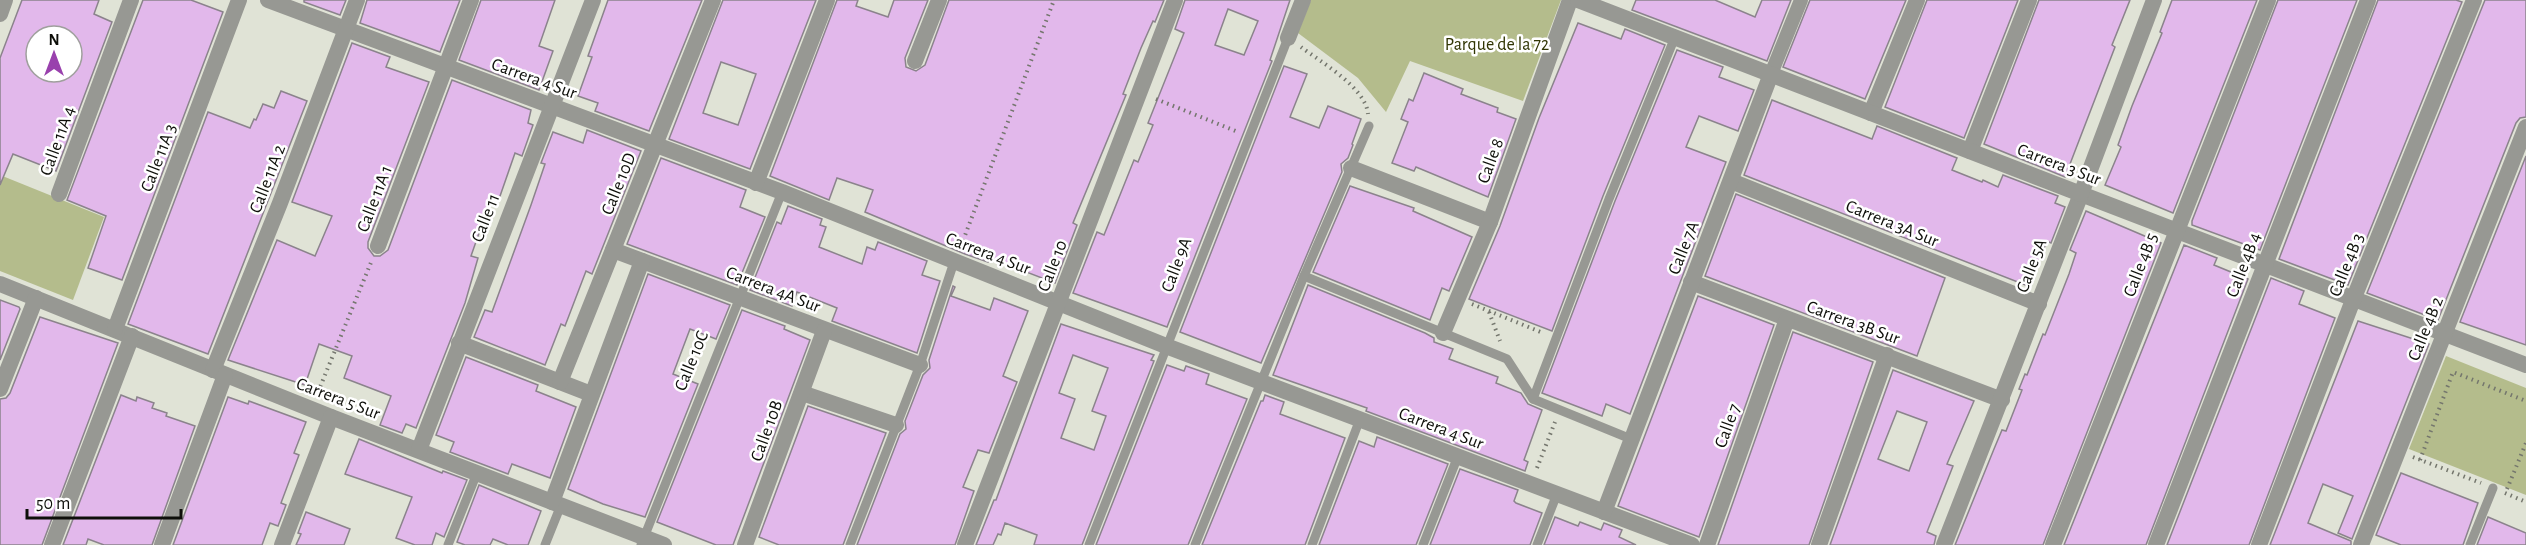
<svg xmlns="http://www.w3.org/2000/svg" width="2526" height="545" font-family="'Alegreya Sans',sans-serif">
  <rect width="100%" height="100%" fill="#e0e3d6"/>
  <g fill="#b4bc8c">
    <path d="M1311,0h250l-38,101 -113,-40 -24,51 -28,-34 -60,-45z"/>
    <path d="M0,175l104,42 -31,83 -73,-29z"/>
    <path d="M2446,356l80,32v107l-117,-46z"/>
  </g>
  <g fill="#e2b8eb" stroke="#8b838c" stroke-width="1.5" fill-rule="evenodd">
    <path d="M22,0h77l-5,14 18,8 -56,149 -43,-17 -13,31v-127zM36,36h36v36h-36z"/>
    <path d="M143,0h48l32,12 -101,268 -34,-12 18,-52 -39,-16z"/>
    <path d="M304,0h42l-6,15 -36,-13z"/>
    <path d="M367,0h93l-20,52 -80,-29z"/>
    <path d="M481,0h74l-16,46 14,5 -14,39 -80,-30z"/>
    <path d="M608,0h94l-53,131 -54,-20 3,-8 -20,-7 14,-39 -4,-1z"/>
    <path d="M723,0h93l-66,169 -81,-30zM721,62l35,12 -18,51 -35,-12z"/>
    <path d="M837,0h21l-2,6 32,11 6,-17h34l-23,58 1,9 10,4 9,-6 24,-65h215l-9,22 -2,-1 -12,27 -18,46 3,1 -53,128 4,2 -22,58 -65,-25 -2,4 -23,-8 -100,-42 8,-22 -36,-12 -8,22 -59,-24z"/>
    <path d="M1185,0h105l-20,60 2,1 -105,266 -94,-34 24,-61 7,3 30,-75 4,2 15,-37 -5,-2 36,-90 -9,-4zM1228,9l30,12 -14,34 -29,-10z"/>
    <path d="M1636,0h79l40,17 7,-17h29l-24,61 -135,-51z"/>
    <path d="M1810,0h96l-41,99 -82,-32z"/>
    <path d="M1927,0h91l-54,138 -79,-31z"/>
    <path d="M2039,0h91l-18,45 3,2 -50,130 -81,-33z"/>
    <path d="M2172,0h85l-84,213 -68,-28 16,-38 -3,-2 14,-39 30,-73 -2,-1z"/>
    <path d="M2278,0h79l-97,250 -68,-25v-4z"/>
    <path d="M2378,0h78l6,2 -114,283 -69,-26z"/>
    <path d="M2485,0h41v117l-6,1 -4,5 -78,197 -71,-27z"/>
    <path d="M1578,23l43,16 4,-10 40,16 -62,151 -51,135 -83,-32 31,-73 39,-108z"/>
    <path d="M352,43l38,14 -4,10 43,15 -61,160v6l6,8h6l8,-6 64,-170 79,30 -3,13 5,2 -11,31 -7,-3 -16,46 -7,-3 -21,60 7,2 -13,45 -49,125 -10,-4 -4,9 -22,-8 11,-29 -47,-18 8,-22 -33,-12 -14,41 -77,-25 49,-120 38,16 17,-40 -40,-14z"/>
    <path d="M1677,50l46,17 -4,10 35,13 -16,41 -39,-15 -13,31 40,15 -96,252 -24,-10 -4,12 -60,-23 73,-192z"/>
    <path d="M1284,66l23,8 -17,43 29,11 9,-22 33,13 -9,25 1,1 -5,13 -7,6 1,8 -81,191 -81,-31z"/>
    <path d="M1424,73l39,16 -2,5 37,14 -1,4 19,7 -28,78 -72,-30 -2,4 -22,-8 16,-41 -7,-3 8,-20 4,2z"/>
    <path d="M281,91l26,10 -99,253 -80,-30 80,-212 42,16 4,-9 2,1 7,-16 11,4z"/>
    <path d="M1772,100l100,39 5,-13 80,32 -5,12 30,12 1,-2 15,7 5,-12 55,21 -3,7 10,4 -14,36 -4,-2 -19,45 -284,-111z"/>
    <path d="M587,130l54,21 -49,123 -6,-3 -21,55 -4,-2 -16,41 -71,-28 11,-27 7,2 39,-107 14,-41 -4,-1 12,-31 30,11z"/>
    <path d="M2526,156v189l-66,-23z"/>
    <path d="M661,158l85,32 -6,17 25,10 -28,68 -110,-41z"/>
    <path d="M1350,186l64,22 -1,3 59,26 -23,54 -7,-3 -12,32 -117,-48z"/>
    <path d="M1736,194l209,84 -28,78 -212,-80z"/>
    <path d="M788,206l34,13 -2,6 6,2 -7,20 43,17 5,-17 8,3 3,-8 49,19 -5,14 18,6 -23,72 -85,-32 5,-13 -40,-16 -5,14 -42,-16 27,-68 4,2z"/>
    <path d="M2086,211l75,32 -118,302h-88l39,-96 8,-19 4,1 16,-41 -3,-1 6,-15 2,1 16,-41 2,1 24,-61 7,-21 -6,-3z"/>
    <path d="M2184,245l33,13 -3,7 34,14 -102,266h-82z"/>
    <path d="M648,274l82,31 -14,34 -26,-10 -17,45 25,10 -53,133 -42,-13 -35,-15z"/>
    <path d="M2271,278l33,13 -5,13 36,14 -86,227h-82z"/>
    <path d="M1308,285l117,48 9,5v4l19,7 -4,10 49,18 -2,6 25,10 7,11 14,6 -18,50 4,2 -3,9 -159,-60 1,-3 -94,-33z"/>
    <path d="M953,286l2,1 -4,9 39,14 4,-12 34,13 -25,65 14,6 -28,71 -11,-3 -15,37 11,4 -19,54h-98l43,-111 6,-5 -1,-8 18,-46 7,-7 -1,-8z"/>
    <path d="M1698,296l76,29 -75,212 -81,-31z"/>
    <path d="M0,300l19,7 1,2 -20,51z"/>
    <path d="M742,310l43,16 -1,3 26,11 -77,205h-17l-59,-23z"/>
    <path d="M40,317l78,26 -76,202h-42v-146l6,-1 4,-5z"/>
    <path d="M2358,321l71,23 -77,195 -14,-6 15,-37 -30,-12 -15,39 43,18v4h-81z"/>
    <path d="M1061,324l93,31 -3,5 3,1 -72,184h-48l3,-10 -32,-12 -4,12 -3,-1 -5,11h-17l18,-45h2zM1073,355l35,13 -16,43 14,5 -12,34 -33,-12 14,-39 -16,-6z"/>
    <path d="M1793,332l80,30 -64,183h-91z"/>
    <path d="M466,357l72,28 -2,6 40,16 -26,71 -38,-14 -4,10 -58,-22 4,-10 -18,-7z"/>
    <path d="M1167,365l17,6 2,-5 23,8 -3,10 41,15 -59,146h-92z"/>
    <path d="M1893,370l81,31 -27,63 6,2 -26,66 9,4 -2,9h-104zM1897,411l30,11 -18,49 -31,-12z"/>
    <path d="M121,395l15,6 1,-4 17,6 -2,5 15,5 -1,3 29,10 -43,119h-48l-16,-6 -2,6h-23z"/>
    <path d="M1265,395l19,7 -4,12 65,24 -40,107h-103l59,-144h2z"/>
    <path d="M228,397l20,7 1,-3 57,21 -12,31 5,2 -18,48 5,2 -8,21 -8,-3 -8,22h-89z"/>
    <path d="M808,406l78,27 -43,112h-64l-20,-8z"/>
    <path d="M1377,437l71,27 -32,81h-97l40,-104 15,6z"/>
    <path d="M359,439l83,34 1,-2 24,9 -23,57 -8,-4 -4,12h-17l-19,-7 16,-41 -67,-23z"/>
    <path d="M1460,469l58,21 -4,11 2,2 26,10 -12,32h-100z"/>
    <path d="M2401,473l77,30 -15,42h-62l-25,-10z"/>
    <path d="M479,485l62,26 -13,34h-20l-15,-6 -3,6h-25l-8,-3z"/>
    <path d="M306,512l44,17 -6,16h-48l5,-11 -3,-1z"/>
    <path d="M1555,517l23,9 2,-4 21,8 3,-7 18,7 -3,7 17,8h-92z"/>
    <path d="M2488,517l38,16v12h-49z"/>
  </g>
  <g fill="none" stroke-linecap="round" stroke-linejoin="round">
    <g stroke="#74766d" stroke-width="4" stroke-dasharray="1.5 4.5" stroke-linecap="butt">
      <path d="M1301,47c20,15 65,41 67,67"/>
      <path d="M1156,99l82,33"/>
      <path d="M961,246l93,-246"/>
      <path d="M1472,304l71,29"/>
      <path d="M1489,312l11,29"/>
      <path d="M318,392l54,-132"/>
      <path d="M2413,457l68,26"/>
      <path d="M2420,460l33,-88 73,29"/>
      <path d="M1537,468l18,-46"/>
      <path d="M2507,489l19,-46"/>
      <path d="M2505,493l21,9"/>
    </g>
    <g stroke="#979893" stroke-width="9">
      <path d="M1304,276l203,83 26,40 98,40"/>
      <path d="M1533,399l76,-200 66,-162"/>
      <path d="M448,545l29,-72"/>
      <path d="M545,545l16,-40"/>
      <path d="M641,545l141,-353"/>
      <path d="M850,545l70,-180 34,-103"/>
      <path d="M1089,545l199,-507"/>
      <path d="M1195,545l109,-269 65,-150"/>
      <path d="M1312,545l48,-126"/>
      <path d="M1423,545l35,-89"/>
      <path d="M1537,545l20,-51"/>
      <path d="M2470,545l23,-57"/>
    </g>
    <path stroke="#979893" stroke-width="14" d="M1771,74l30,-74"/>
    <g stroke="#979893" stroke-width="16">
      <path d="M268,0l514,192 384,154 526,199"/>
      <path d="M0,14l5,-14"/>
      <path d="M1288,38l15,-38"/>
      <path d="M915,61l24,-61"/>
      <path d="M1871,113l46,-113"/>
      <path d="M1970,151l59,-151"/>
      <path d="M1351,168l139,54"/>
      <path d="M1731,181l308,123"/>
      <path d="M756,183l71,-183"/>
      <path d="M59,194l72,-194"/>
      <path d="M378,246l93,-246"/>
      <path d="M613,250l307,115"/>
      <path d="M1691,282l311,118"/>
      <path d="M0,284l331,133 333,128"/>
      <path d="M115,329l124,-329"/>
      <path d="M1443,333l47,-111 80,-222"/>
      <path d="M459,343l132,51"/>
      <path d="M213,370l67,-167 77,-203"/>
      <path d="M560,382l153,-382"/>
      <path d="M0,389l36,-91"/>
      <path d="M802,393l94,32"/>
      <path d="M419,450l174,-450"/>
      <path d="M552,502l90,-241"/>
      <path d="M1604,512l167,-438"/>
      <path d="M52,545l80,-209"/>
      <path d="M162,545l63,-170"/>
      <path d="M282,545l49,-128"/>
      <path d="M745,545l79,-214"/>
      <path d="M965,545l210,-545"/>
      <path d="M1707,545l80,-226"/>
      <path d="M1819,545l68,-190"/>
      <path d="M1944,545l137,-351 445,171"/>
      <path d="M2053,545l215,-545"/>
      <path d="M2156,545l212,-545"/>
      <path d="M2259,545l94,-245 121,-300"/>
      <path d="M2361,545l165,-418"/>
    </g>
    <path stroke="#979893" stroke-width="16" d="M1578,0l503,194 73,-194"/>
  </g>
  <g text-anchor="middle" dominant-baseline="central" stroke-width="5" stroke-linejoin="round" paint-order="stroke">
    <g font-size="18" fill="#303503" stroke="#fff">
      <text x="1497" y="45">Parque de la 72</text>
    </g>
    <g font-size="18" fill="#0e0f0a" stroke="#fff">
      <text transform="translate(534 79) rotate(20)">Carrera 4 Sur</text>
      <text transform="translate(58 141) rotate(-70)">Calle 11A 4</text>
      <text transform="translate(159 158) rotate(-69)">Calle 11A 3</text>
      <text transform="translate(1491 161) rotate(-70)">Calle 8</text>
      <text transform="translate(2059 165) rotate(21)">Carrera 3 Sur</text>
      <text transform="translate(268 179) rotate(-69)">Calle 11A 2</text>
      <text transform="translate(619 184) rotate(-68)">Calle 10D</text>
      <text transform="translate(375 199) rotate(-69)">Calle 11A 1</text>
      <text transform="translate(486 218) rotate(-69)">Calle 11</text>
      <text transform="translate(1892 224) rotate(22)">Carrera 3A Sur</text>
      <text transform="translate(1684 248) rotate(-68)">Calle 7A</text>
      <text transform="translate(988 254) rotate(21)">Carrera 4 Sur</text>
      <text transform="translate(1177 265) rotate(-69)">Calle 9A</text>
      <text transform="translate(2141 265) rotate(-69)">Calle 4B 5</text>
      <text transform="translate(2244 265) rotate(-69)">Calle 4B 4</text>
      <text transform="translate(2347 265) rotate(-68)">Calle 4B 3</text>
      <text transform="translate(1053 266) rotate(-69)">Calle 10</text>
      <text transform="translate(2032 266) rotate(-69)">Calle 5A</text>
      <text transform="translate(773 290) rotate(21)">Carrera 4A Sur</text>
      <text transform="translate(1853 323) rotate(20)">Carrera 3B Sur</text>
      <text transform="translate(2426 329) rotate(-68)">Calle 4B 2</text>
      <text transform="translate(692 361) rotate(-68)">Calle 10C</text>
      <text transform="translate(338 399) rotate(21)">Carrera 5 Sur</text>
      <text transform="translate(1728 426) rotate(-70)">Calle 7</text>
      <text transform="translate(1441 429) rotate(21)">Carrera 4 Sur</text>
      <text transform="translate(767 431) rotate(-70)">Calle 10B</text>
    </g>
  </g>
  <g transform="translate(54 54)"><circle r="28" fill="#ffffff" stroke="#9f9f9d" stroke-width="1.5"/>
  <path d="M0-4.5L10 22L0 15L-10 22Z" fill="#9941ad"/>
  <text y="-9" font-size="16" font-weight="bold" text-anchor="middle" fill="#0e0f0a">N</text>
  </g>
  <path d="M27 509v9h154v-9" fill="none" stroke="#0e0f0a" stroke-width="3"/>
  <text x="36" y="509" font-size="18" fill="#0e0f0a" stroke="#ffffff" stroke-width="4.5" paint-order="stroke">50 m</text>
</svg>
